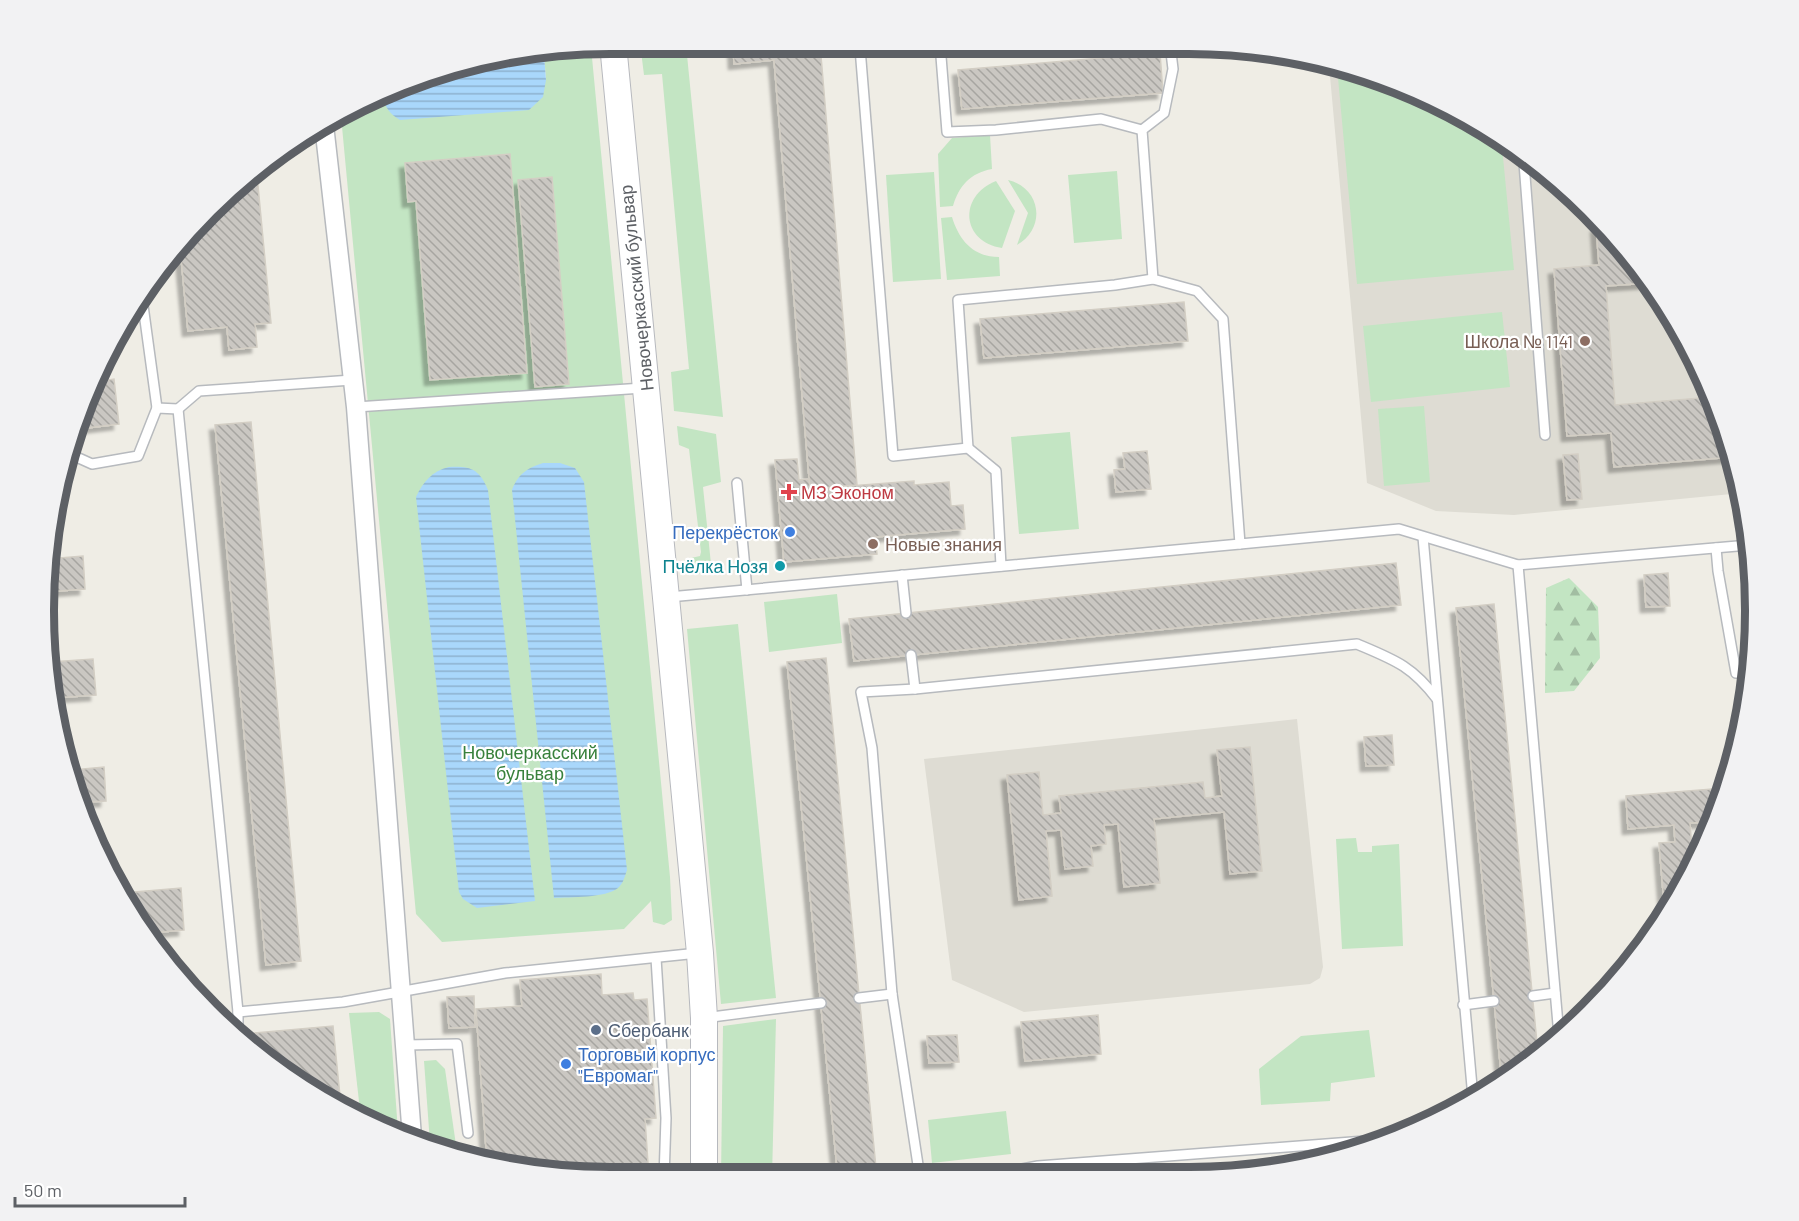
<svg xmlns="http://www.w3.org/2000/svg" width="1799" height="1221" font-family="Barlow,sans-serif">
  <defs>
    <pattern id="forest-firs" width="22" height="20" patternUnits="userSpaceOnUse" patternTransform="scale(1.5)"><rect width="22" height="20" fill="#c3e5c3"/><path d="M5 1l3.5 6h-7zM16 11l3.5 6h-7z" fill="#a2bda2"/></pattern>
    <pattern id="water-rules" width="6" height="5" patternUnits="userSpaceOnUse" patternTransform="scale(1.5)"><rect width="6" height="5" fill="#a9d7fb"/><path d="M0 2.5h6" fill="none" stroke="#8db2cf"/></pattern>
    <pattern id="building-back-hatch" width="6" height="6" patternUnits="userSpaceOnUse" patternTransform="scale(1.5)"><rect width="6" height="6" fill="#cac7c2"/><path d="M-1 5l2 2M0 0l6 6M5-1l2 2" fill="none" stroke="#a7a5a1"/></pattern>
    <filter id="shadow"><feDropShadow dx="-5.5" dy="5.5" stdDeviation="1.5" flood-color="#0004"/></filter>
  </defs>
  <rect width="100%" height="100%" fill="#efede5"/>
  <g fill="#dedcd3">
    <path d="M1329,65l111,37 149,107 71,86 52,98 30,100 -228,22 -78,-4 -69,-28z"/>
    <path d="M1297,719l26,248 -3,11 -10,6 -286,28 -72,-32 -28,-221z"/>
  </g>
  <g fill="#c3e5c3">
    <path d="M686,45l37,372 -49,-6 -3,-39 18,-3 -27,-295 -18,1 -3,-24z"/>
    <path d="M591,47l79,830 2,43 -8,5 -11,-3 -2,-21 -27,28 -182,13 -26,-28 -75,-798 42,-20 1,5 162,-21 -2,-26z"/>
    <path d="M1337,67l103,35 62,45 12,123 -157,14z"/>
    <path d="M990,135l2,34c-22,4 -33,17 -39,37l-13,1 -2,-53 14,-16z"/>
    <path d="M1117,171l5,68 -48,4 -6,-68z"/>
    <path d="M934,172l7,107 -48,3 -7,-107z"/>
    <path d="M1008,180c34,8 38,49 9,65l11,-32z"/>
    <path d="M996,181l19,30 -13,37c-41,-6 -44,-52 -6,-67z"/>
    <path d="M952,217c7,23 21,40 47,40l1,19 -53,4 -6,-62z"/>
    <path d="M1502,312l8,75 -139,15 -8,-76z"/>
    <path d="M1424,406l6,76 -46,4 -6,-77z"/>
    <path d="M677,426l39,8 5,48 -18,5 8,77 13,1 -4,5 -24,4 -6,-4 1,-12 9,-2 1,-4 -12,-103 -10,-4z"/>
    <path d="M1070,432l9,97 -60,5 -8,-97z"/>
    <path d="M837,594l5,49 -73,9 -5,-50z"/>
    <path d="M738,624l38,374 -55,6 -34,-375z"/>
    <path d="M1356,838l2,14h14v-6l27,-2 4,102 -61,3 -6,-110z"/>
    <path d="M379,1012l11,7 8,113 -37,-13 -12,-106z"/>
    <path d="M776,1019l-4,158h-51l2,-151z"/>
    <path d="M1369,1030l6,47 -44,6 -1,18 -69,4 -2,-36 42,-33z"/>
    <path d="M436,1060l9,9 12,83 -27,-9 -6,-82z"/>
    <path d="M1006,1111l5,43 -79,9 -4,-43z"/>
  </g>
  <path fill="url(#forest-firs)" d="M1569,578l29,29 2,51 -26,33 -29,2 1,-105z"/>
  <g fill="url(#water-rules)">
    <path d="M544,54l2,26 -3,17 -14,13 -129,10c-10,-6 -15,-12 -17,-24l46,-23z"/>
    <path d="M543,463h17l15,5 9,14 43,388c-2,6 -4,14 -9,18 -12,10 -48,9 -64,10l-42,-408c6,-16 15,-22 31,-27z"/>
    <path d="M449,467c22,-1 30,2 39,23l47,411 -58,7 -14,-9 -4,-7 -43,-395c7,-15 16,-26 33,-30z"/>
  </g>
  <g fill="url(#building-back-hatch)" stroke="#d3cec4" stroke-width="1.5" filter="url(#shadow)">
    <path d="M733,44h87l37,441 -47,4 -36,-429 -40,4z"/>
    <path d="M1160,53l3,40 -201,16 -4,-39z"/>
    <path d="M510,154l17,219 -97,7 -14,-179 -8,1 -3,-39z"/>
    <path d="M257,175l14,148 -16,1 2,23 -28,3 -2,-23 -39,4 -8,-84z"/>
    <path d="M552,177l17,207 -34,3 -17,-207z"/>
    <path d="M1603,226l46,57 -43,3 9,119 98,-8 19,60 -118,10 -3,-34 -44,3 -13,-167 45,-4 -3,-38z"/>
    <path d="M1184,302l4,39 -204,17 -4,-39z"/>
    <path d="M101,369l1,12 12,-2 5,45 -41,5 9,-35z"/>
    <path d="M251,422l50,539 -35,4 -51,-540z"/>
    <path d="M1147,451l4,38 -35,3 -2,-22 11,-1 -2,-16z"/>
    <path d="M1578,454l4,45 -15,1 -4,-45z"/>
    <path d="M797,459l2,21 10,-1 1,10 104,-8v4l35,-3 2,24 12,-1 2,24 -90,8 2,17 -93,8 -9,-102z"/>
    <path d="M83,556l2,33 -39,3 -1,-19 3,-14z"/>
    <path d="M1396,563l5,42 -547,56 -5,-42z"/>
    <path d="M1668,573l2,33 -24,1 -2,-32z"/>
    <path d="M1494,604l44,449 -36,30 -46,-475z"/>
    <path d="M826,658l51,520h-39l-51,-516z"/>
    <path d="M93,659l3,36 -43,3 -2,-36z"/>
    <path d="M1392,735l2,30 -28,1 -2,-29z"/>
    <path d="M1250,747l12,124 -32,3 -6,-62 -70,7 6,64 -36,4 -6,-63 -14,1 2,19 -15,2 2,20 -28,3 -4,-39 -15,1 6,65 -33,4 -12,-125 32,-3 4,43 18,-2 -2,-17 144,-14 2,16 17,-2 -5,-46z"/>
    <path d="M104,767l2,34 -21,1 -12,-32z"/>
    <path d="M1724,788l-10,34 -24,1 3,40 -28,53 -6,-73 16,-1 -1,-17 -46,4 -2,-33z"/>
    <path d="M181,888l3,42 -35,3 -12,-16 -2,-25z"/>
    <path d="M601,974l1,21 31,-2 1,7 13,-1 9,119 -11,1 4,59h-39l-110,-11 -13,-5 -11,-153 46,-3 -2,-26z"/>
    <path d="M474,996l1,31 -26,1 -2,-31z"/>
    <path d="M1098,1015l3,39 -76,7 -4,-39z"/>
    <path d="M333,1026l8,80 -85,-61 -1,-12z"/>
    <path d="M957,1035l2,27 -30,1 -2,-27z"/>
  </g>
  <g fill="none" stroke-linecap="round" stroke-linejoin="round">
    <g stroke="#b7babe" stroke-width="12">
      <g id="lane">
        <path d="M905,44l-45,4 33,408 75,-8 28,23 5,95"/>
        <path d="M940,44l7,88 49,-2 105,-11 41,11"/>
        <path d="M1170,44l3,25 -9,44 -22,17 11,149 44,12 26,28 17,225 159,-15 119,36 231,-20"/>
        <path d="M1524,163l21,272"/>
        <path d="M142,298l15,110"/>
        <path d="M356,407l287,-19"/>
        <path d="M178,409l60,603 105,-10 162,-29 193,-20"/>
        <path d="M968,448l-10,-148 157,-15 38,-6"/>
        <path d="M72,455l20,9 46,-8 19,-48 21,1 21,-18 153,-11"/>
        <path d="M737,483l10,107"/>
        <path d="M1423,537l50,561"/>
        <path d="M1716,548l2,23 18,102 13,-1"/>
        <path d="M1518,565l41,471"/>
        <path d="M902,575l4,38"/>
        <path d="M669,597l571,-53"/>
        <path d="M911,655l4,34"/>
        <path d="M656,958l10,160 -2,60"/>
        <path d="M1533,996l22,-3"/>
        <path d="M859,998l33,-4"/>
        <path d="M1463,1005l31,-4"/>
        <path d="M238,1012v20"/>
        <path d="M704,1018l117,-15"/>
        <path d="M406,1045l51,-1 11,89"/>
        <path d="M920,1178l-28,-184 -20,-246 -11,-56 54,-3 442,-45c38,16 55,22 80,55"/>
        <path d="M973,1178l65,-12 353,-27"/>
      </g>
    </g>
    <g stroke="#b7babe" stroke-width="21">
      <path id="street" d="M324,125l32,282 56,730"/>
    </g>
    <g stroke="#b7b9be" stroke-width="28">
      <path id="secondary" d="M613,44l87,909 4,65v160"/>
    </g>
    <use href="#lane" stroke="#fff" stroke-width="9"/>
    <use href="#street" stroke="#fff" stroke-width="18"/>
    <use href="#secondary" stroke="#fff" stroke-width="26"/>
  </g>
  <g fill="#8d6e63" stroke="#fff" stroke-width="2">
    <circle cx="1585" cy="341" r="6"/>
    <circle cx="873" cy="544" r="6"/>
  </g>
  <path fill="#e0444e" stroke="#fff" stroke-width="2" d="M786 483h6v6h6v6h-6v6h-6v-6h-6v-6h6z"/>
  <g fill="#3f7fe0" stroke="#fff" stroke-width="2">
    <circle cx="790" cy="532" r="6"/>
    <circle cx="566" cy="1064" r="6"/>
  </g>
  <circle fill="#0f9aa8" stroke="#fff" stroke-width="2" cx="780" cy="566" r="6"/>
  <circle fill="#5c6f8a" stroke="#fff" stroke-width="2" cx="596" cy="1030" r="6"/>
  <g text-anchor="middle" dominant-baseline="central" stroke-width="4.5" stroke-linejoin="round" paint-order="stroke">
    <g font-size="18" fill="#5d6065" stroke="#fff">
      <text transform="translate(636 288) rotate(-96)">Новочеркасский бульвар</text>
    </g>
    <g font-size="18" fill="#785e54" stroke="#fff" text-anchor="end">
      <text x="1573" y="341">Школа № 1141</text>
      <text x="885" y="544" text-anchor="start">Новые знания</text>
    </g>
    <g font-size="18" fill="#be3a42" stroke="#fff" text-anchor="start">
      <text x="801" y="492">МЗ Эконом</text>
    </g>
    <g font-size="18" fill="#366cbe" stroke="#fff" text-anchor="end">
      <text x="778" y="532">Перекрёсток</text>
      <text x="578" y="1054" text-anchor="start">Торговый корпус<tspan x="578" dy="21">"Евромаг"</tspan></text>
    </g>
    <g font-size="18" fill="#0d838f" stroke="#fff" text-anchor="end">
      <text x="768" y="566">Пчёлка Нозя</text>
    </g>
    <g font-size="18" fill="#38813c" stroke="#fff">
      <text x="530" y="752">Новочеркасский<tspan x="530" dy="21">бульвар</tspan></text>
    </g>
    <g font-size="18" fill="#4e5e75" stroke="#fff" text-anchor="start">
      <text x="608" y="1030">Сбербанк</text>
    </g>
  </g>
  <path d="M0 0H1799V1221H0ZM610 54H1189A556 556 0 0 1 1745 610V611A556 556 0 0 1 1189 1167H610A556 556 0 0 1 54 611V610A556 556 0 0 1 610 54Z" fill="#f2f2f3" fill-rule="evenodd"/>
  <path fill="none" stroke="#5d6065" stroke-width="8" d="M610 54H1189A556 556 0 0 1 1745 610V611A556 556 0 0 1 1189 1167H610A556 556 0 0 1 54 611V610A556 556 0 0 1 610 54Z"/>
  <path d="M15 1197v9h170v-9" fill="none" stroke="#5d6065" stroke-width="3"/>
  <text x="24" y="1197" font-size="18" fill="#5d6065" stroke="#ffffff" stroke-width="4.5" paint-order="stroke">50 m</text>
</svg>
